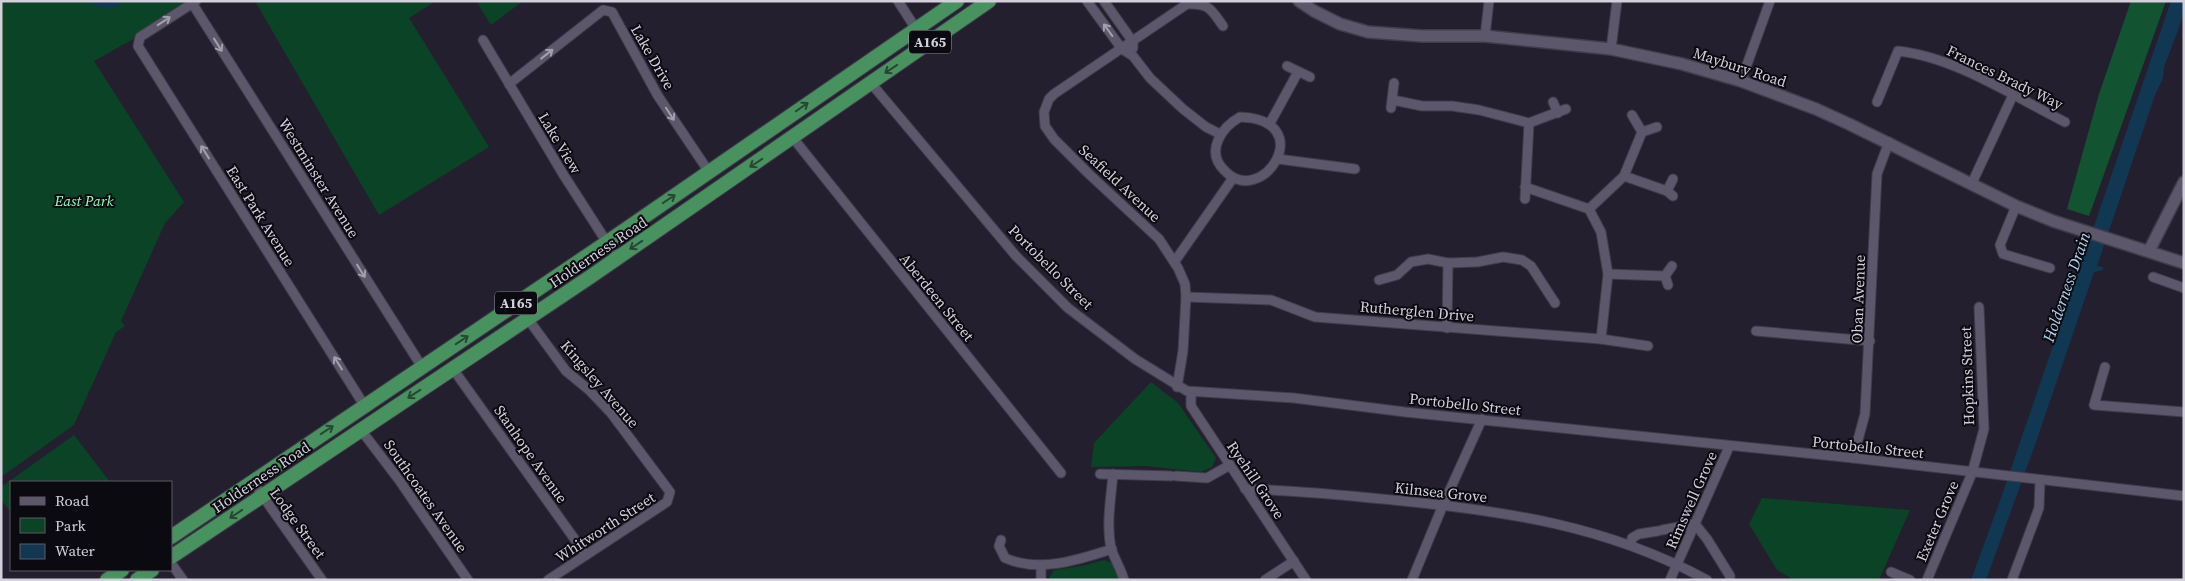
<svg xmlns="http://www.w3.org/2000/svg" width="2185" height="581" font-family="'Source Serif 4',serif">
  <rect width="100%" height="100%" fill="#241f2f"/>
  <g fill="#0b4326">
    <path d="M1,1h200l-107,60 90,141 -19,21 -44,98 4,5 -9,6 -42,93 -73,52z"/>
    <path d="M255,1h181l-27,17 80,129 -110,68z"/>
    <path d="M476,1h47l-32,24z"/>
    <path d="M1151,382l27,21 38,55 -4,9 -11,5 -55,-6 -55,1 3,-24z"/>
    <path d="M74,435l36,47h-99v30l-10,-12v-13z"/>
    <path d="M1762,498l148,12 -31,70h-85l-17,-10 -28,-46z"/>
    <path d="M1104,560l10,4 6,16h-72l6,-10 28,-4z"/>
  </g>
  <path fill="#125331" d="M2131,1h35l-77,215 -22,-7 32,-115z"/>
  <g fill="#103853">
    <path d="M88,1h37c-12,10 -25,10 -37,0z"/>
    <path d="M2171,1h13v11l-4,13 -16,42 -1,11 -8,17 -58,171 6,1v3l-9,2 -58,170 -50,138h-15l30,-82z"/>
  </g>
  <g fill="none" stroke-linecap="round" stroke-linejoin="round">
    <g stroke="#403c4a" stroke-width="11">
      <g id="minor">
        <path d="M196,1l-56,36 -2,9 226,359"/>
        <path d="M898,1l18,28"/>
        <path d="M1087,1l35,48 11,7 17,22 33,31 23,18 14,7"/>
        <path d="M1104,1l29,41v6"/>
        <path d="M192,3l230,364"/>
        <path d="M1485,36l4,-35"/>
        <path d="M483,40l80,134 54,84"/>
        <path d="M1611,49l6,-48"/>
        <path d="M1287,66l23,11"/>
        <path d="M1741,81l29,-80"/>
        <path d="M870,82l146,174 52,52 67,51 52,32 107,7 111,14 448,46 331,38"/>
        <path d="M509,84l94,-74 9,2 46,84 51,76"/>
        <path d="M1393,100l29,6h30l27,4 50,13 37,-14"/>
        <path d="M1553,102l5,11"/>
        <path d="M1877,102l21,-51c57,6 115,45 167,71"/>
        <path d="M1391,108l3,-25"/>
        <path d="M1632,115l10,17 15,-5"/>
        <path d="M1240,117c81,3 21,94 -16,53 -19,-19 -2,-43 16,-53z"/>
        <path d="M1270,123l28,-51"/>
        <path d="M793,138l268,335"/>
        <path d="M1278,159l77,10"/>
        <path d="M1624,176l43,15 6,5"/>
        <path d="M1972,183l41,-88"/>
        <path d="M1525,187l64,22 12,23 7,42 -7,65"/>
        <path d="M1667,191l6,-12"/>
        <path d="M1525,199l4,-76"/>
        <path d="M2016,206l-16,39 3,9 47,14"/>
        <path d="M1589,209l35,-33 18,-44"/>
        <path d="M1175,261l58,-83"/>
        <path d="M1608,274l57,2"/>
        <path d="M2153,277l31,11"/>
        <path d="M1379,280l18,-5 14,-13 17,-3 20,4 29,-1 26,-5 19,3 9,6 24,37"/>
        <path d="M1668,285l-3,-9 7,-10"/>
        <path d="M1186,297l85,3 44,17 286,22 47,7"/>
        <path d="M528,319l38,52 23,19 22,23 59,79 -3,10 -119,78"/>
        <path d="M1447,328l1,-65"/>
        <path d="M1756,331l114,10"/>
        <path d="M2105,367l-11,38 90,7"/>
        <path d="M453,369l133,186"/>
        <path d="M1177,387l6,-36 3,-54 -1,-13 -7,-16 -19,-29 -70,-65 -35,-35 -9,-13 -1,-14 5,-13 5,-5 133,-90c22,-1 24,5 36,22"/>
        <path d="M1191,392v14l115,174"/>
        <path d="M361,430l38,50 69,100"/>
        <path d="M1853,458l12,-44 12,-240 12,-32"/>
        <path d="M1100,474l71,2"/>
        <path d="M1113,474c-2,24 -7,50 -2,74 3,10 10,21 13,32"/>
        <path d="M1176,476l31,2 23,-13"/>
        <path d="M252,481l70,99"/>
        <path d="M1245,489c49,1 98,6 148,11 112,11 213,25 314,80"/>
        <path d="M1662,530l33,-6 12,15 23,37v4"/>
        <path d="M1001,540l-2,6 6,12c34,15 73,2 107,-9"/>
        <path d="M1631,545l1,-7 7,-4 19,-3"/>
        <path d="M171,563l12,17"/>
        <path d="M1891,572l19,8"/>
        <path d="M1041,580v-14"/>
        <path d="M1265,580l29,-19"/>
        <path d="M1412,580l31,-75 39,-86"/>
        <path d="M1670,580l59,-133"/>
        <path d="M1927,580l45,-107 12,-44 -5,-122"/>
        <path d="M2012,580l27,-72 1,-27"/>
      </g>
    </g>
    <g stroke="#403c4a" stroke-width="14">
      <g id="tertiary">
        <path d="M1299,1l15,10 26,13 28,8 54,4h63l126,13 71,15 59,17 75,28 33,15 167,82 37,15 131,42"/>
        <path d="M2149,251l35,-69"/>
      </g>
    </g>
    <g stroke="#403c4a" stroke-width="16">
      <g id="trunk">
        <path d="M171,537l435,-294 351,-242"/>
        <path d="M171,557l419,-280 399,-276"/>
        <path d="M107,580l15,-10"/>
        <path d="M137,580l15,-10"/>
      </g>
    </g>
    <use href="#minor" stroke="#5c576a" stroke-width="9"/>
    <use href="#tertiary" stroke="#5c576a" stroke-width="11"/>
    <use href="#trunk" stroke="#47925f" stroke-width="14"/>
  </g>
  <defs><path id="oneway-shaft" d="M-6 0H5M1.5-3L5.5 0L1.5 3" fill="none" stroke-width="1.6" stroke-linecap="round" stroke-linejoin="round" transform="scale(1.25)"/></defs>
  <g stroke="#a3a0ae">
    <use href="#oneway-shaft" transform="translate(164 21) rotate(-33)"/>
    <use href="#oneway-shaft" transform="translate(1108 30) rotate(-126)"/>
    <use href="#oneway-shaft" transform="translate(218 45) rotate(58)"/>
    <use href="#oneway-shaft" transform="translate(547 54) rotate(-38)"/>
    <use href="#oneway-shaft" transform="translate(670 114) rotate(57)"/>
    <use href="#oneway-shaft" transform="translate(205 152) rotate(-122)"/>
    <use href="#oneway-shaft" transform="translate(361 271) rotate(58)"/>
    <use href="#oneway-shaft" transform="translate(338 363) rotate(-122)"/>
  </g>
  <g stroke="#274734">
    <use href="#oneway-shaft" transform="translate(891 69) rotate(146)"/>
    <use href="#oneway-shaft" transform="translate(802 107) rotate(-35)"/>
    <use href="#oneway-shaft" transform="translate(756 163) rotate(146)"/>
    <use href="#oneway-shaft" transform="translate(669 199) rotate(-34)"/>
    <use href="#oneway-shaft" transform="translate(636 245) rotate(146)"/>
    <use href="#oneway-shaft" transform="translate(462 340) rotate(-34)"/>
    <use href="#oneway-shaft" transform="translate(414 394) rotate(147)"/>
    <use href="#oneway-shaft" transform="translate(327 430) rotate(-34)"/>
    <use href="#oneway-shaft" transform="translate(236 514) rotate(146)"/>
  </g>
  <g text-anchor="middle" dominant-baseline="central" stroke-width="4" stroke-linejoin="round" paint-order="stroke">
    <g fill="#0c0a11" stroke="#97959f" stroke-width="1">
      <rect x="909" y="30.5" width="42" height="23" rx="4"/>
      <rect x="495" y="291.5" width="42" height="23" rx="4"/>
    </g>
    <g font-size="14" font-weight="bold" fill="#d3d0dc">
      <text x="930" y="42">A165</text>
      <text x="516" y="303">A165</text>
    </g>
    <g font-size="15" fill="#d3d0dc" stroke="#0c0a11">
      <text transform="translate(653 57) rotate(60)">Lake Drive</text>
      <text transform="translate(1740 67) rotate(18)">Maybury Road</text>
      <text transform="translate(2005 77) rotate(26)">Frances Brady Way</text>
      <text transform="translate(560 143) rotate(59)">Lake View</text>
      <text transform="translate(319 178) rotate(58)">Westminster Avenue</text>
      <text transform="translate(1120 183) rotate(43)">Seafield Avenue</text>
      <text transform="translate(261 216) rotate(58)">East Park Avenue</text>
      <text transform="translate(598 252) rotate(-34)">Holderness Road</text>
      <text transform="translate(1051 267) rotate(45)">Portobello Street</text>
      <text transform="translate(937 297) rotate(51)">Aberdeen Street</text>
      <text transform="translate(1858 299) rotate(-88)">Oban Avenue</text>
      <text transform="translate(1417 311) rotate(5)">Rutherglen Drive</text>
      <text transform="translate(1967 376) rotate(-92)">Hopkins Street</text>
      <text transform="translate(600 384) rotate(49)">Kingsley Avenue</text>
      <text transform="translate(1465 404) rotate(6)">Portobello Street</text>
      <text transform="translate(1868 447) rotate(6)">Portobello Street</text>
      <text transform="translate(531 454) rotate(55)">Stanhope Avenue</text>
      <text transform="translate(261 477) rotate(-34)">Holderness Road</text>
      <text transform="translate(1256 480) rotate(56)">Ryehill Grove</text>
      <text transform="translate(1441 492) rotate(6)">Kilnsea Grove</text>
      <text transform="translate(426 496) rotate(55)">Southcoates Avenue</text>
      <text transform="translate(1691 500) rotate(-66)">Rimswell Grove</text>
      <text transform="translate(1937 521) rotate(-67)">Exeter Grove</text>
      <text transform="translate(298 523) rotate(54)">Lodge Street</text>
      <text transform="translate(605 527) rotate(-33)">Whitworth Street</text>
    </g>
    <g font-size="15" font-style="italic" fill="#92ffbc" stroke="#0c0a11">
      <text x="84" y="200">East Park</text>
    </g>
    <g font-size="16" font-style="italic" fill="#afd3ef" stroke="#0c0a11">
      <text transform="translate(2066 287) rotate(-71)">Holderness Drain</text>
    </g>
  </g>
  <rect width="2185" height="581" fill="none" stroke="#d3d0dc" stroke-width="5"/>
  <rect x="10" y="481" width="162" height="90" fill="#0c0a11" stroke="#5c5962"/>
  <rect x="20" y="497" width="25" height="8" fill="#5c576a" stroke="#5c5962"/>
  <text x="55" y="506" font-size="15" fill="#d3d0dc">Road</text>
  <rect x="20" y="518" width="25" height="15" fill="#0b4326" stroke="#5c5962"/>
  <text x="55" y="531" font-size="15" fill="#d3d0dc">Park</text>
  <rect x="20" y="544" width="25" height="15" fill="#103853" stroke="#5c5962"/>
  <text x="55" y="556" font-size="15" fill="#d3d0dc">Water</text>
</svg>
